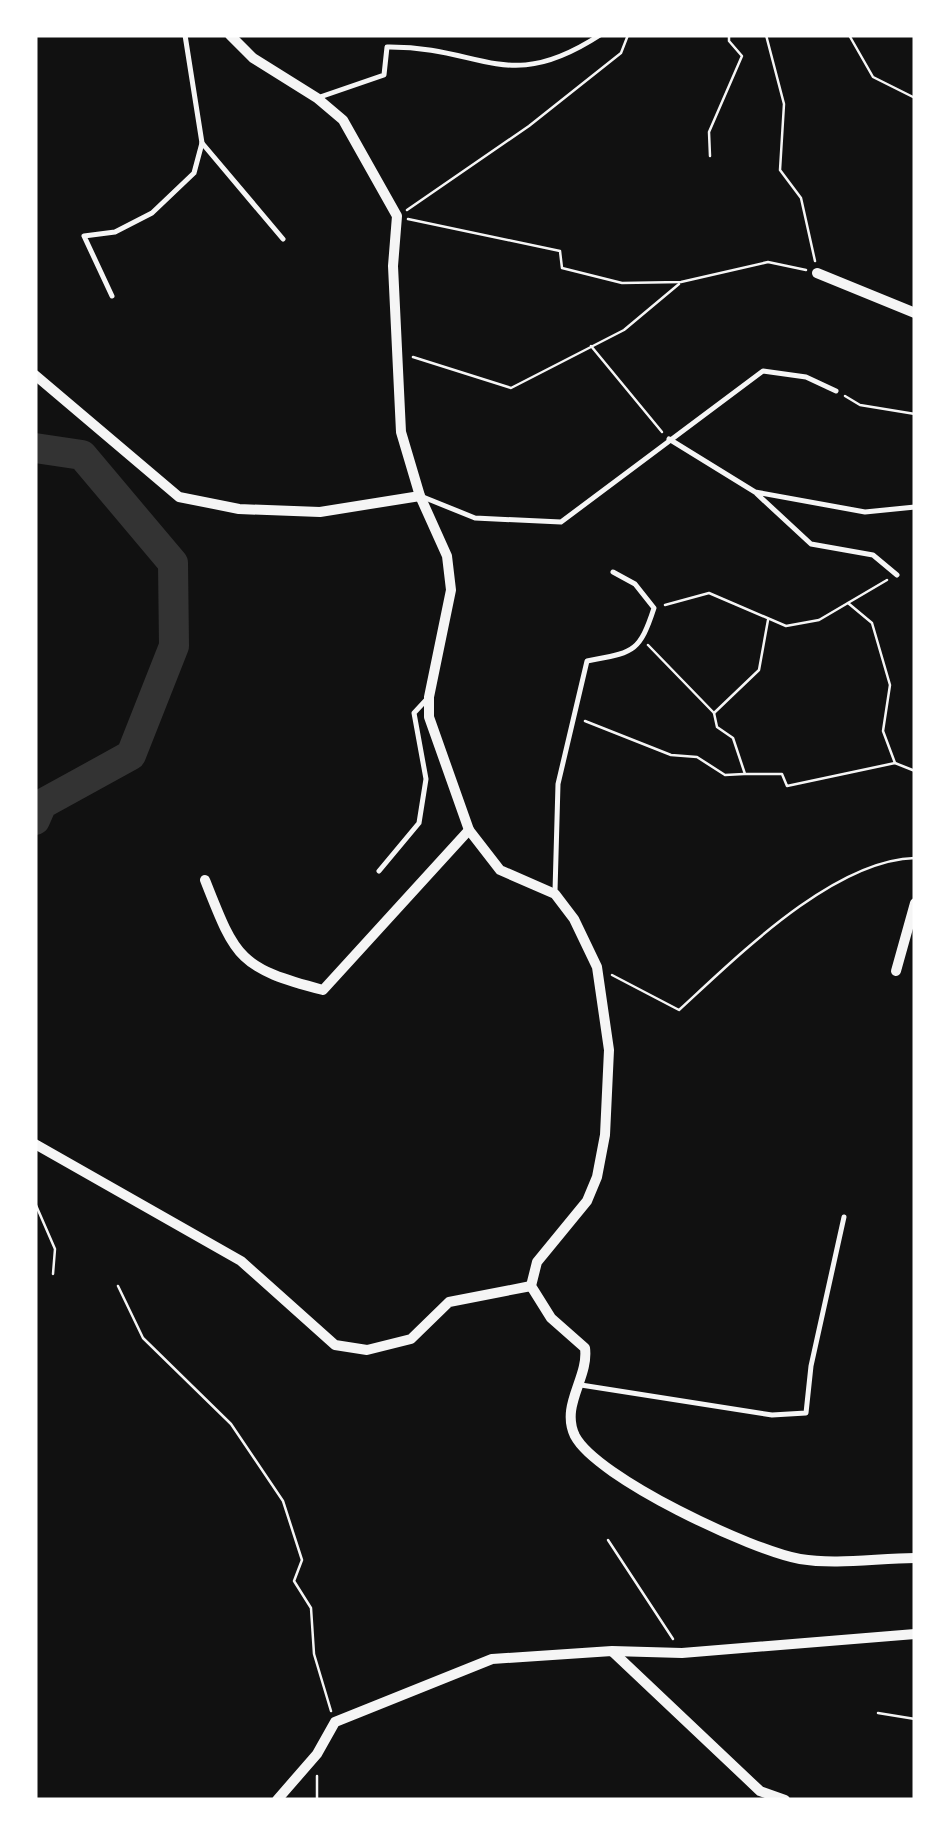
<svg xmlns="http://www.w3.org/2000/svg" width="950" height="1835" font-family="'Public Sans',sans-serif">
  <rect width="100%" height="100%" fill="#111"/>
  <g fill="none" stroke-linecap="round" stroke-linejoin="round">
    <path stroke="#333" stroke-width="30" d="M35,448l47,7 91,108 1,83 -43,109 -89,49 -7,16"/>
    <g stroke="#f5f5f5" stroke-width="2.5">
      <path d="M766,35l18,69 -4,66 21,28 14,63"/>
      <path d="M849,35l24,42 42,21"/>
      <path d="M710,156l-1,-24 33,-76 -13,-15v-6"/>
      <path d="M407,210l122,-84 92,-73 7,-18"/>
      <path d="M408,219l152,32 2,17 60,15 59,-1 87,-20 38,8"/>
      <path d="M591,346l71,86"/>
      <path d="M413,357l98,31 113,-58 55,-46"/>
      <path d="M845,396l15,9 55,9"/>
      <path d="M848,603l24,20 18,62 -7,46 12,32 20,8"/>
      <path d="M665,605l44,-12 77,33 33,-6 68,-40"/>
      <path d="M648,645l66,68 45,-43 9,-50"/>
      <path d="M714,713l3,14 16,11 12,36h37l5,12 108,-23"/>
      <path d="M585,721l86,34 26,2 28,18 19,-1"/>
      <path d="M612,975l67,35c58,-53 154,-150 236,-152"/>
      <path d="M35,1203l20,46 -2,25"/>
      <path d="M118,1286l25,52 88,86 52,77 19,59 -8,21 17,27 3,46 17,57"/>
      <path d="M608,1540l65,99"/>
      <path d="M878,1713l37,6"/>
      <path d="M317,1776v24"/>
      <path d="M515,1800h78"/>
    </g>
    <g stroke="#f5f5f5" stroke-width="5">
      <path d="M320,97l64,-22 3,-28c96,-1 119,49 213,-12"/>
      <path d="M202,143l81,96"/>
      <path d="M112,296l-28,-60 31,-4 37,-19 42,-40 8,-30 -17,-108"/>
      <path d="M669,439l86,53 110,20 50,-5"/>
      <path d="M757,494l54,50 62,11 24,20"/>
      <path d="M423,497l52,21 86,4 202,-151 43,6 30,14"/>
      <path d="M379,871l40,-48 7,-44 -12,-66 13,-14"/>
      <path d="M555,891l3,-107 29,-123c46,-9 52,-7 67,-53l-19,-24 -22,-12"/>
      <path d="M581,1385l191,30 34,-2 5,-47 33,-149"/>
    </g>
    <g stroke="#f5f5f5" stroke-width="10">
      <path d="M230,35l23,23 64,40 26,22 54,96 -4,50 8,166 19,64 27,60 4,34 -22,107v20l40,113 31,40 55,24 19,25 23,48 12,83 -4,85 -8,42 -10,24 -50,61 -6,24 20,32 34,30c4,30 -25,57 -10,88 22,42 178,115 225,123 37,6 78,-1 115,-1"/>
      <path d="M817,273l98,40"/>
      <path d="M35,375l144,122 60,12 81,3 100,-16"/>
      <path d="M205,880c31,79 34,88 118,110l146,-160"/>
      <path d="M896,971l19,-68"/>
      <path d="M35,1144l206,117 94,84 32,5 44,-11 38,-37 82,-16"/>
      <path d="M613,1652l147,139 25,9"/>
      <path d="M277,1800l40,-46 18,-32 157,-63 120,-8 70,2 233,-19"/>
    </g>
  </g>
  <rect width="950" height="1835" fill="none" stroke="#ffffff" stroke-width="75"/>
</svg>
